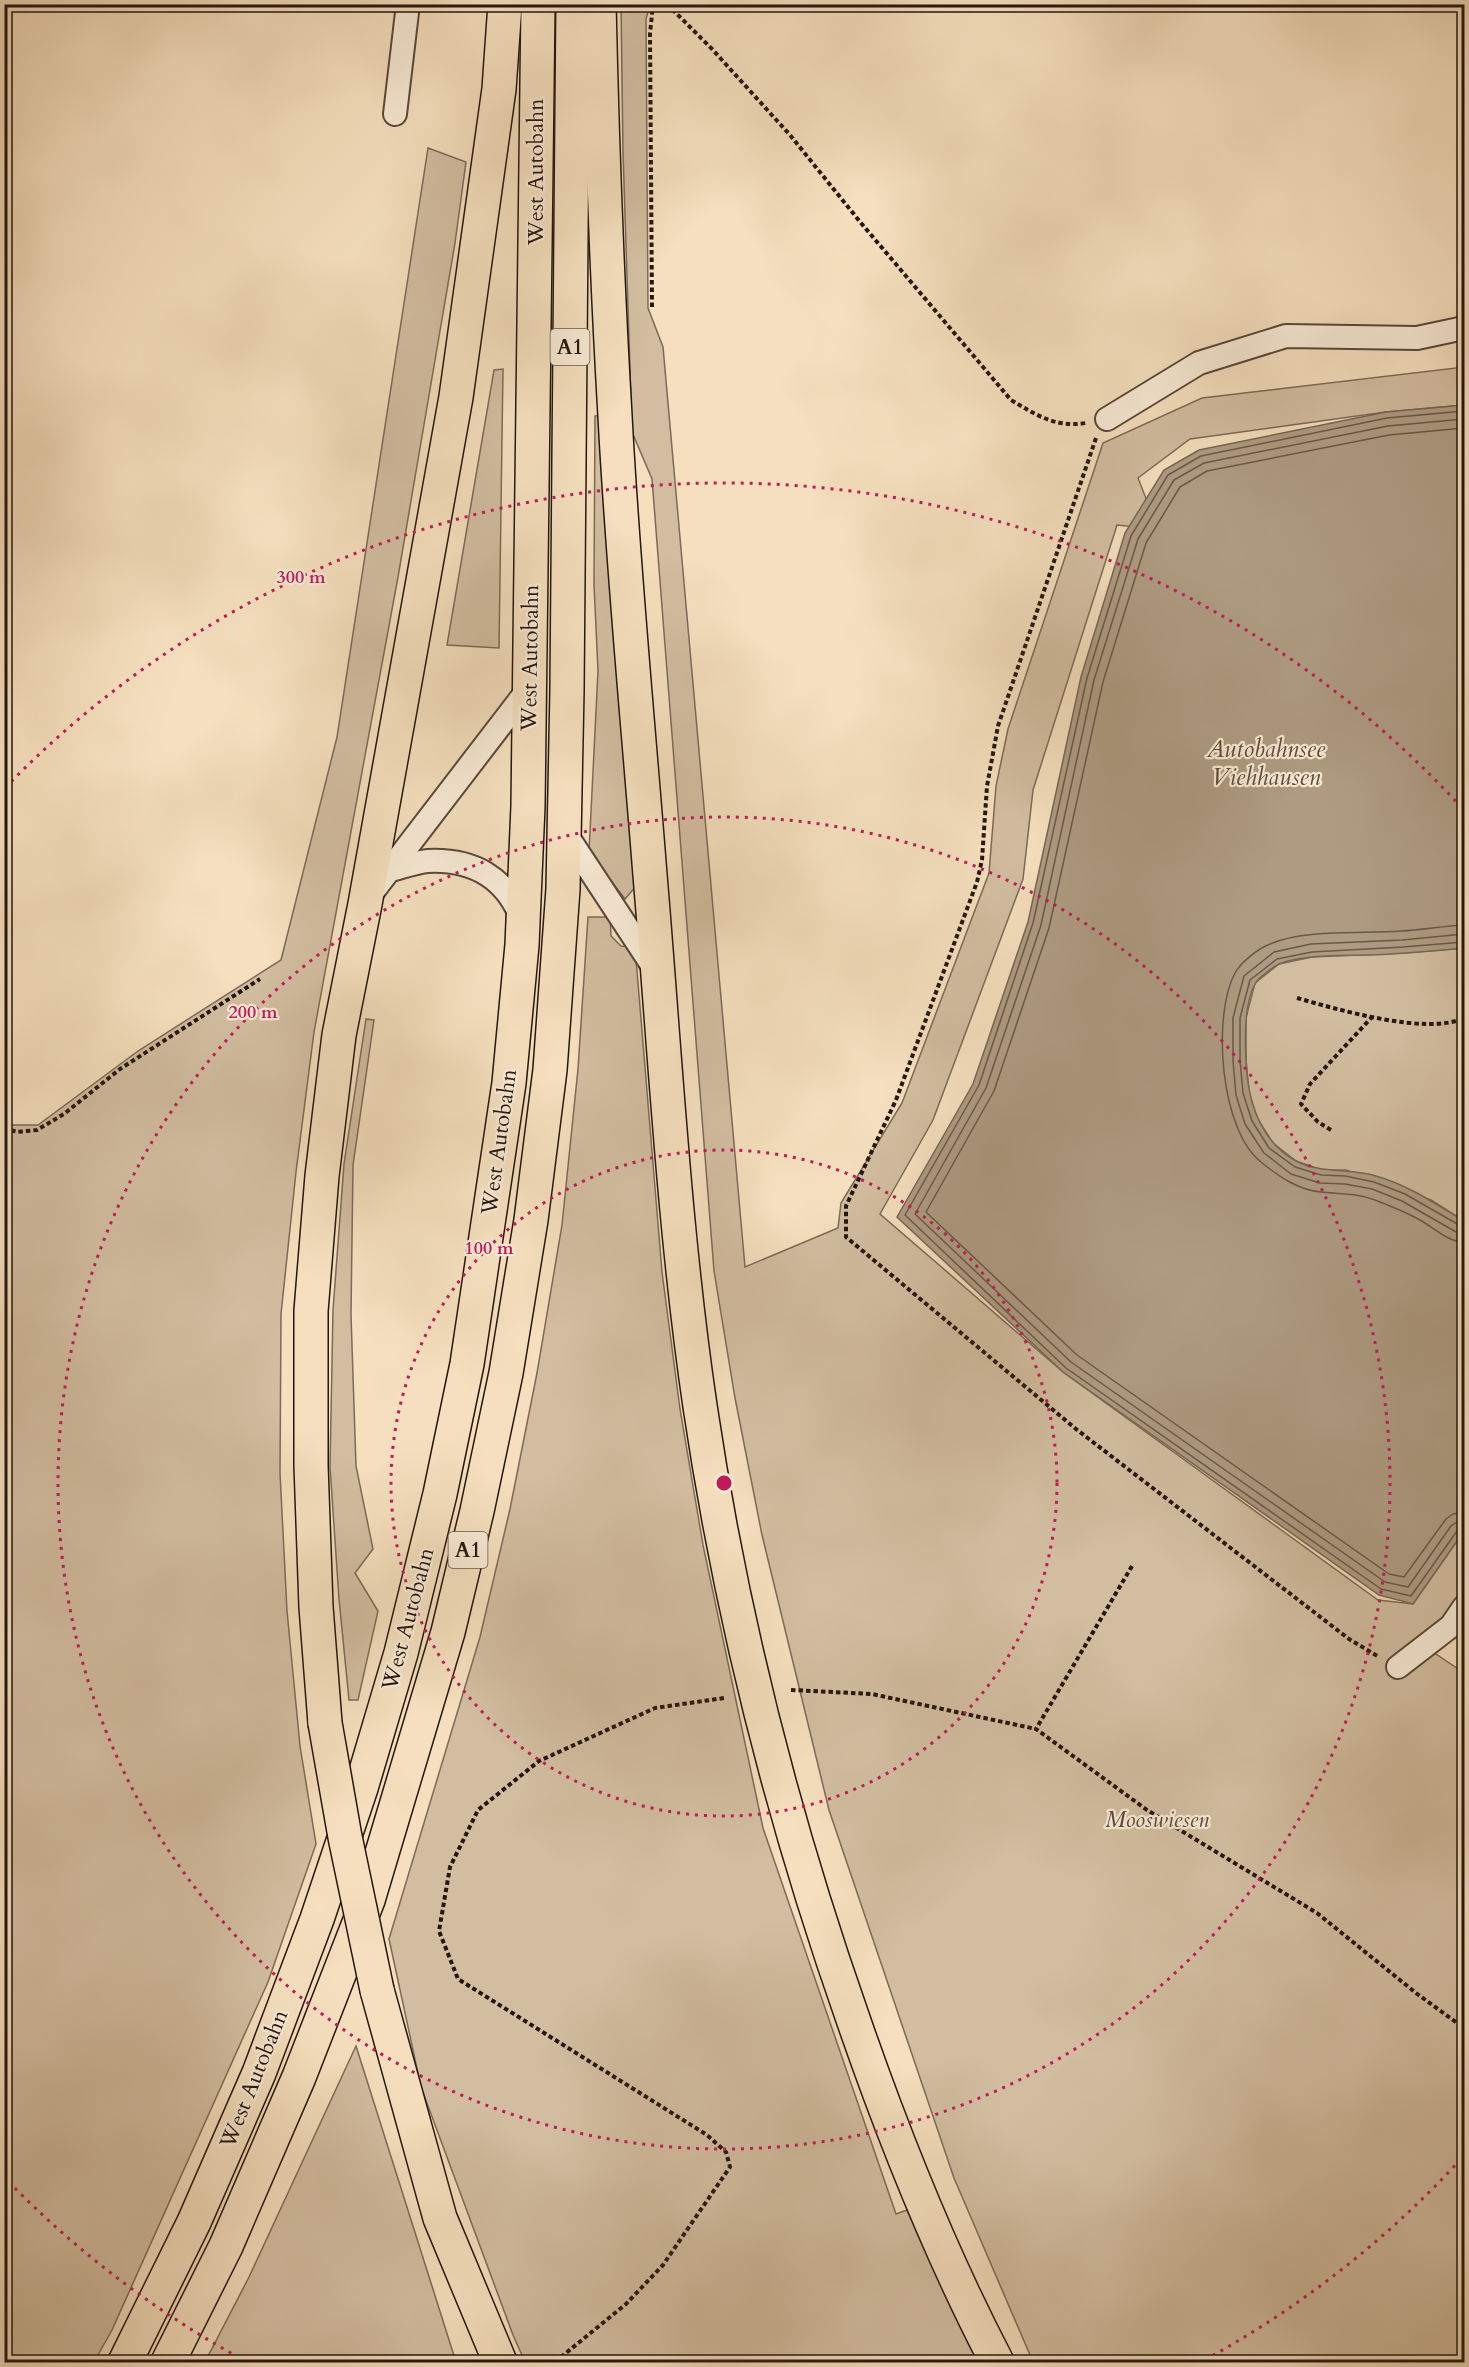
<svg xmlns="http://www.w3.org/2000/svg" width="1469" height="2367" font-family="Cardo,serif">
  <rect width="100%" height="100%" fill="#f5dfbe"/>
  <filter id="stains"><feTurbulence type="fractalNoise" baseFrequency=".00333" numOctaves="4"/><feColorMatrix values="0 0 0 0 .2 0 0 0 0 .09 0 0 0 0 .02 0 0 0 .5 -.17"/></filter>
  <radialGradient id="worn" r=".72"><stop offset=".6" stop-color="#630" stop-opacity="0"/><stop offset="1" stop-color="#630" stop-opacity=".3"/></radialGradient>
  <g fill="#d2bda0" stroke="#7c6a57" stroke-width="1.5">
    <path d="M621,5h29l-4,14 2,289 15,39 82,920 93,-39 3,-25 61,-100 87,-230 7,-87 12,-57 95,-286 99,-45 262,-31v38l-78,7 -196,27 -52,39 16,41 -18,8 -19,-2 -84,265 -10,89 -90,241 -53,94 183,158 315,228 35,4 51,-73v57l-12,20 -19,44 31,21v689h-431l-79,-184 -125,-368 -67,-275 -27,-137 -21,-127 -62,-792 -20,-47 -9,-280z"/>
    <path d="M428,148l38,14 -11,81 -57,334 -84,455 -18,140 -15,142 -1,159 7,138 13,135 16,98 -48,138 -156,348 -18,32h-89v-1240l7,3h26l100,-74 143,-91 56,-223z"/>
    <path d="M503,369l-4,279 -52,-3 47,-275z"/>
    <path d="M600,415l37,470 -12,14 -36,-47 9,-181 -4,-87 1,-168z"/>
    <path d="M588,917h22l1,19 10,10 14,1 27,325 18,137 23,136 60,283 133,386 11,-4 73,152h-455l-12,-27 -92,-248 -32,-148 91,-302 30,-128 27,-136 25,-148 16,-156z"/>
    <path d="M1464,948v273l-33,-21 -85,-30h-24l-26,-9 -23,-18 -16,-25 -8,-26 -3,-32v-42l9,-35 24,-19 33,-7 91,-4z"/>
    <path d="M366,1019l8,1 -21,145 -2,150 5,151 17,83 -18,24 23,38 -20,89h-9l-10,-101 -9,-132 3,-157 11,-146z"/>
    <path d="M356,2046l100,316h-251l44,-85z"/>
  </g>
  <path fill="#ae9b82" stroke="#776654" stroke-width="1.5" d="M1464,405v543c-31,3 -63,6 -95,7 -27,1 -65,-1 -90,9 -6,3 -21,14 -24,20 -12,21 -10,66 -8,90 3,34 17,70 49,87 24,13 54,7 80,15 32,9 60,28 88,45v310l-51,73 -34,-9 -316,-223 -166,-155 76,-133 55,-162 53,-245 44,-144 39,-63 35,-20 187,-38z"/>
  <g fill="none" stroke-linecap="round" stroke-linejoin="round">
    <g stroke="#6a5848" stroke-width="1.5">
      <path d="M1464,411l-77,7 -186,38 -33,19 -37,61 -44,142 -54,245 -54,162 -74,130 161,153 315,221 30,7 46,-65 7,-3"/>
      <path d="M1464,419l-76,7 -184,37 -30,17 -36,59 -44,141 -53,245 -55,163 -71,126 156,148 314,220 23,5 43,-61 6,-4 7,-1"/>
      <path d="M1464,428l-75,7 -182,36 -27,16 -34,56 -43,139 -54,246 -55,163 -68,121 151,143 312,219 15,3 42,-58 7,-5 11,-2"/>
      <path d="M1464,925c-21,1 -42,5 -63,6 -38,3 -96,-2 -131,13 -11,4 -29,18 -35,29 -23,43 -15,157 26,189 17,14 37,28 60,30 18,2 36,1 54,8 15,6 31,12 45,20 14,8 28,22 44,22"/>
      <path d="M1464,934l-62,6 -91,4 -37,8 -30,24 -11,42v43l3,34 9,29 19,29 27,21 29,9 25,1 27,5 30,12 54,31 8,1"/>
      <path d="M1464,942l-61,5 -91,5 -35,7 -27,21 -10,38v42l3,33 9,28 17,27 26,19 26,8 24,1 29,6 31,12 54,31 5,1"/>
    </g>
    <g stroke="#59483a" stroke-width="26">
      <g id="minor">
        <path d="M395,114l13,-110"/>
        <path d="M1107,419l92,-56 87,-27 131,2 47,-10"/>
        <path d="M564,831l92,140"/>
        <path d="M387,871c13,-3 28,-9 41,-10 45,-2 78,16 94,59"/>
        <path d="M371,894l158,-206"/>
        <path d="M1398,1667l53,-41 13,-19"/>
      </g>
    </g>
    <g stroke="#25160e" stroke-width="36">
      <g id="highway">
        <path d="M599,4c3,138 8,275 16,412 8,153 23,306 35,459 15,177 24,355 50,531 31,209 82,411 152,610 41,119 87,235 145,346"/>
        <path d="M325,1723l-9,-116 -5,-142v-154l11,-135 17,-141 26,-131 91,-507 43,-308 6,-85"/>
        <path d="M377,1990l63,228 60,144"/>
        <path d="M125,2362l69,-140 65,-149 58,-154 44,-131 40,-135 39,-159 27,-130 42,-281 13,-138 6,-139 10,-802"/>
        <path d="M168,2362l58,-116 73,-169 69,-177 80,-268 29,-121 29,-138 25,-153 19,-150 13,-181 4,-199 6,-686"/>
      </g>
    </g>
    <g stroke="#25160e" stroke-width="4" stroke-dasharray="4.5 3" stroke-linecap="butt">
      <path d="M667,4l45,45 78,86 71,88 150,177c25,15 45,28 75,23"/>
      <path d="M652,307l-2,-273 3,-30"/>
      <path d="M1096,438l-98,288 -11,60 -5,74 -5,22 -81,218 -50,106v31l230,192 273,210 30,18"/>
      <path d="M1297,998c39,11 130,38 167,20"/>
      <path d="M4,1128l13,4 20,-2 27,-16 56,-45 140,-90"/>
      <path d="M1331,1130l-13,-8 -17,-18 9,-20 62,-67"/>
      <path d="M1132,1566l-96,163 111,81 170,103 99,80 48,35"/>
      <path d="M791,1690l81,4 164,35"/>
      <path d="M555,2362l71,-58 37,-39 67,-98 -4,-15 -19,-17 -249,-156 -19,-48 11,-64 28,-57 61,-49 116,-53 69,-10"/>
    </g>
    <use href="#minor" stroke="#f8ead5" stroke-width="22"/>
    <use href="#highway" stroke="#f5dfbe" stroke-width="33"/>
    <g stroke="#25160e" stroke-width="36" stroke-linecap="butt">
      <path id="highway-bridge" d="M325,1723l20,114 32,153"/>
    </g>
    <use href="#highway-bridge" stroke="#f5dfbe" stroke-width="33"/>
  </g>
  <g fill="none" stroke="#c2185b" stroke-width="3" stroke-dasharray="3 6">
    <circle cx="724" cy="1483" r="333"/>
    <circle cx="724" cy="1483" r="666"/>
    <path d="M1461 2159A1000 1000 0 0 1 1201 2362M247 2362A1000 1000 0 0 1 5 2178M5 788A1000 1000 0 0 1 1461 807"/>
  </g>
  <g text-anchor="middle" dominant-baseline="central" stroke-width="4.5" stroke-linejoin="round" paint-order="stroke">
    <g fill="#f8ead5" stroke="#64564a" stroke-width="1.5">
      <rect x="550.5" y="329" width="39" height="36" rx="4.5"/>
      <rect x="448.5" y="1532" width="39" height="36" rx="4.5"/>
    </g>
    <g font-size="21" font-weight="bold" fill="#25160e">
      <text x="570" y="347">A1</text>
      <text x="468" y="1550">A1</text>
    </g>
    <g font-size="22" fill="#25160e" stroke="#f8ead5">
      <text transform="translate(536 172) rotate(-90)">West Autobahn</text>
      <text transform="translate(530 658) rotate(-89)">West Autobahn</text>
      <text transform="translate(499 1142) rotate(-82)">West Autobahn</text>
      <text transform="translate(408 1619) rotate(-75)">West Autobahn</text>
      <text transform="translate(254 2079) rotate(-68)">West Autobahn</text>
    </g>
    <g font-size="22" font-style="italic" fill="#59483a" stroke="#f8ead5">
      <text x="1157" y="1820">Mooswiesen</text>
    </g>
    <g font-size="24" font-style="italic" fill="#5c4b3c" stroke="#f8ead5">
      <text x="1266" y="749">Autobahnsee<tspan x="1266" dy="28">Viehhausen</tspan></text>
    </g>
  </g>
  <circle cx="724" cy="1483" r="9" fill="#c2185b" stroke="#f8ead5" stroke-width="3"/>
  <g font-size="18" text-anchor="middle" font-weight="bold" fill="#c2185b" stroke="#f8ead5" stroke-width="4.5" stroke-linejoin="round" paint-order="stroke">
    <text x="301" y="583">300 m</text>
    <text x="253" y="1018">200 m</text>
    <text x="489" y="1254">100 m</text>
  </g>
  <rect width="1469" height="2367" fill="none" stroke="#f5dfbe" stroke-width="24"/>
  <rect x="6" y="6" width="1457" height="2355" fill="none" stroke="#25160e" stroke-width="3"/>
  <rect x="12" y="12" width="1445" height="2343" fill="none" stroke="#25160e" stroke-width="1.5"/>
  <rect width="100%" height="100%" filter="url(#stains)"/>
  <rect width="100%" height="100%" fill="url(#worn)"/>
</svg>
